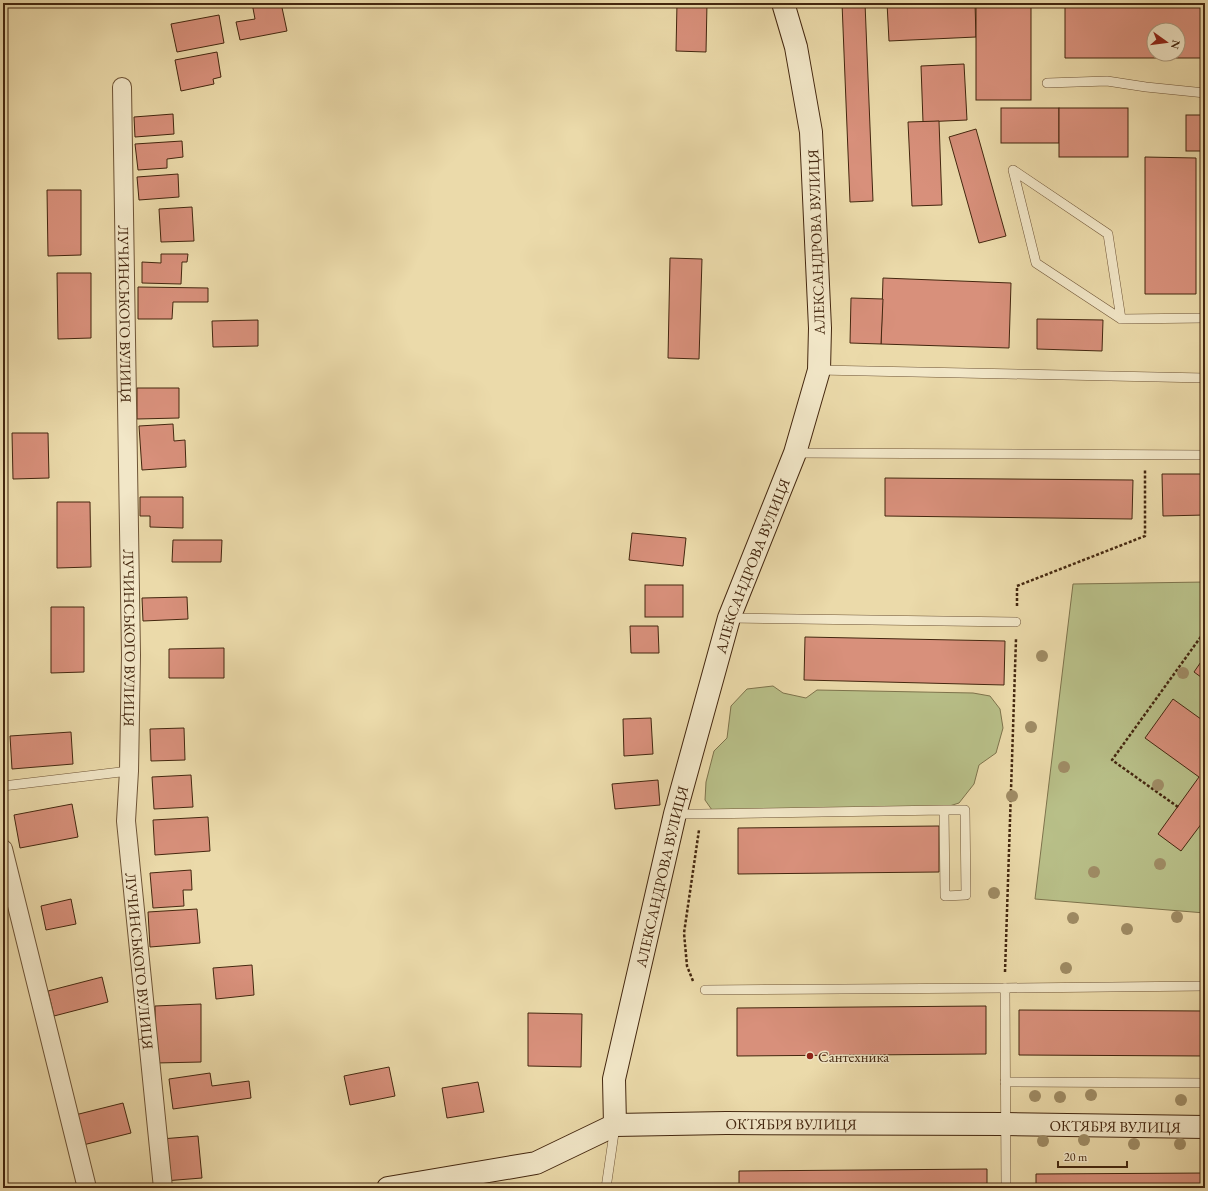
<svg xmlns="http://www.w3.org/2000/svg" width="1208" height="1191" font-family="'EB Garamond',serif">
  <rect width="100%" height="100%" fill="#ebdaaa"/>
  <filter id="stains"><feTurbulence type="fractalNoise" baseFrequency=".005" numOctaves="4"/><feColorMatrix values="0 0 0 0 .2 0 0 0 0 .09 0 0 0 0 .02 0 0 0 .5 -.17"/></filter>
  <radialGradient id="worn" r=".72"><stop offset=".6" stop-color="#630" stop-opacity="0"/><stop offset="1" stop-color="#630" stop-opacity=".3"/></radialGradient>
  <g fill="#b8bf88" stroke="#7e734c">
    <path d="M1205,582v331l-170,-14 38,-315z"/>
    <path d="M773,686l10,7 23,5 11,-8 156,3 17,3 10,13 3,19 -7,25 -17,12 -5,19 -15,19 -16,5 -231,2 -7,-10 1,-18 8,-31 13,-13 4,-32 16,-17z"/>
  </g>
  <g fill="#d8907b" stroke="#44270f" fill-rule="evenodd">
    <path d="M252,3h29l6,28 -47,9 -4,-18 19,-3z"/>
    <path d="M677,3h30l-1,49 -30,-1z"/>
    <path d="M842,3h23l8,198 -23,1z"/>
    <path d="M887,3h88l1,34 -87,4z"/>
    <rect x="976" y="3" width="55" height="97"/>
    <path d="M1065,7h140v51h-140zM1154,30h24v24h-24z"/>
    <path d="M219,15l5,28 -47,9 -6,-28z"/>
    <path d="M217,52l4,25 -8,2 1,5 -33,7 -6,-31z"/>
    <path d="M964,64l3,56 -44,2 -2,-56z"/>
    <rect x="1001" y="108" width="58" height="35"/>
    <rect x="1059" y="108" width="69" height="49"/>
    <path d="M173,114l1,20 -39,3 -1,-20z"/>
    <rect x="1186" y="115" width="19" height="36"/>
    <path d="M939,121l3,84 -30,1 -4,-84z"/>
    <path d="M976,129l30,107 -27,7 -30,-106z"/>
    <path d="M182,141l1,16 -16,2v9l-29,2 -3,-26z"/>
    <path d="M1145,157l51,1v136h-51z"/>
    <path d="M178,174l1,23 -40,3 -2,-23z"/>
    <path d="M47,190h34v65l-33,1z"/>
    <path d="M192,207l2,34 -33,1 -2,-33z"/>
    <path d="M161,254h27l-1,8h-5l-1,22 -39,-1v-21l19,1z"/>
    <path d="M670,258l32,1 -3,100 -31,-1z"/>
    <path d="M57,273h34v65l-33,1z"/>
    <path d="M883,278l128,5 -2,65 -128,-4z"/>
    <path d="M138,287l70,1v14h-35l-1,17h-34z"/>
    <path d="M851,298l32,1 -2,45 -31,-1z"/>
    <path d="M1037,319l66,1 -1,31 -65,-2z"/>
    <path d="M258,320v26l-45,1 -1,-26z"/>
    <path d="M137,388h42v30l-42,1z"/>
    <path d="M173,424l1,17 11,-1 1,27 -44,3 -3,-44z"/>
    <path d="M12,433h36l1,45 -36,1z"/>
    <path d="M1162,474h43v41l-42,1z"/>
    <path d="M885,478l248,2 -1,39 -247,-3z"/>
    <path d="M140,497h43v31l-33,-1v-11h-10z"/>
    <path d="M57,502h33l1,65 -34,1z"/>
    <path d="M632,533l54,5 -3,28 -54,-6z"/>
    <path d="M173,540h49l-1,22h-49z"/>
    <rect x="645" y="585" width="38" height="32"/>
    <path d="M187,597l1,22 -45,2 -1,-23z"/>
    <path d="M51,607h33v65l-33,1z"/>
    <path d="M630,626h28l1,27h-28z"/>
    <path d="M805,637l200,4 -1,44 -200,-5z"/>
    <path d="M224,648v30h-55v-29z"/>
    <path d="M1205,656v24l-11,-8z"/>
    <path d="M1173,699l32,23v97l-24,32 -23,-17 41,-57 -54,-39z"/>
    <path d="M651,718l2,36 -29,2 -1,-37z"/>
    <path d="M184,728l1,32 -34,1 -1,-32z"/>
    <path d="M71,732l2,32 -61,5 -2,-33z"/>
    <path d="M191,775l2,32 -39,2 -2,-32z"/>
    <path d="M658,780l2,25 -45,4 -3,-25z"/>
    <path d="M72,804l6,33 -58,11 -6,-33z"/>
    <path d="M208,817l2,34 -55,4 -2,-35z"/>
    <path d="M939,826v46l-201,2v-46z"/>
    <path d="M191,870l1,20h-9l1,16 -31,2 -3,-35z"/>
    <path d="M71,899l5,25 -30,6 -5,-24z"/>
    <path d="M197,909l3,34 -50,4 -2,-35z"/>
    <path d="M252,965l2,30 -38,4 -3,-31z"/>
    <path d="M102,977l6,25 -54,14 -6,-25z"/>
    <path d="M201,1004v58l-45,1 -1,-57z"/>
    <path d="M986,1006v48l-249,2v-48z"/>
    <path d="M1019,1010l186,1v45l-186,-1z"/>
    <path d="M528,1013l54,1 -1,53 -53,-1z"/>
    <path d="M389,1067l6,29 -45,9 -6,-29z"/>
    <path d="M210,1073l2,13 37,-5 2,17 -78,11 -4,-30z"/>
    <path d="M478,1082l6,30 -37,6 -5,-30z"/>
    <path d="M123,1103l8,30 -48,12 -8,-30z"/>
    <path d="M198,1136l4,42 -38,3 -3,-42z"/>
    <path d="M987,1169v19h-248v-17z"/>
    <path d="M1205,1173v15h-169v-14z"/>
  </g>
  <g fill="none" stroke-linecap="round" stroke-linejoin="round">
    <g stroke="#6e5436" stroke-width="10">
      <g id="lane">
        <path d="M1047,83l60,-2 39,6 59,6"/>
        <path d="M1121,319l-13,-85 -95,-64 23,93 85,56 84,-1"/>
        <path d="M819,370l386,8"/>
        <path d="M795,453l410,2"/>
        <path d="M730,618l286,4"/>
        <path d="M3,786l126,-15"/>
        <path d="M675,814h26l243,-4h21l1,85 -21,1 -1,-86"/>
        <path d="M705,990l300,-2"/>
        <path d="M1005,1082l200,1"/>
        <path d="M606,1188l9,-62"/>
        <path d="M1006,1188l-1,-200 200,-2"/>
      </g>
    </g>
    <g stroke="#6e5436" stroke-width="20">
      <g id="street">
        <path id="s1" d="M122,87l9,568 -2,116 -3,50 37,367"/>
        <path d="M3,849l84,339"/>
      </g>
    </g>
    <g stroke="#44270f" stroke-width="24">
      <g id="secondary">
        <path id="s2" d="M615,1125l-1,-46 61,-265 54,-196 66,-165 24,-83 1,-42 -9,-196 -15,-85 -13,-44"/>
        <path id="s3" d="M388,1188l148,-25 79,-38 111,-2 279,1 200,3"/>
      </g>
    </g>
    <g stroke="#44270f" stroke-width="2.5" stroke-dasharray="3 2" stroke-linecap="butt">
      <path d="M1017,606v-20l128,-50v-66"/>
      <path d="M1178,807l-66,-47 93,-129"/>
      <path d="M1203,822l2,2"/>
      <path d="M1005,972l11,-333"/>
      <path d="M693,981l-6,-15 -3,-33 15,-103"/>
    </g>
    <use href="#lane" stroke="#f2e7c8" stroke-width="9"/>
    <use href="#street" stroke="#f2e7c8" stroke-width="18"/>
    <use href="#secondary" stroke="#f2e7c8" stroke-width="22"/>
  </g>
  <g fill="#9f8c65">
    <circle cx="1042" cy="656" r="6"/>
    <circle cx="1183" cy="673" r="6"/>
    <circle cx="1031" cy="727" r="6"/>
    <circle cx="1064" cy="767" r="6"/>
    <circle cx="1158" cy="785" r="6"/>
    <circle cx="1012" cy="796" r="6"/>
    <circle cx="1160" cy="864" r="6"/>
    <circle cx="1094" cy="872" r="6"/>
    <circle cx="994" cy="893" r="6"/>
    <circle cx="1177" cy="917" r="6"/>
    <circle cx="1073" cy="918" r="6"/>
    <circle cx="1127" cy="929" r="6"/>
    <circle cx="1066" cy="968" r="6"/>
    <circle cx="1091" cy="1095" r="6"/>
    <circle cx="1035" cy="1096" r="6"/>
    <circle cx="1060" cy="1097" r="6"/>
    <circle cx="1181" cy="1100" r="6"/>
    <circle cx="1084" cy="1140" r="6"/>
    <circle cx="1043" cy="1141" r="6"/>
    <circle cx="1134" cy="1144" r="6"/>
    <circle cx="1180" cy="1144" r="6"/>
  </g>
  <circle fill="#8f2418" stroke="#f2e7c8" stroke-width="1.5" cx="810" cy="1056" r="4"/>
  <g text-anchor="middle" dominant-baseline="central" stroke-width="3" stroke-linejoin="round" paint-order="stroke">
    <g font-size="15" fill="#44270f" stroke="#f2e7c8">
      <text transform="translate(816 242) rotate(-92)">АЛЕКСАНДРОВА ВУЛИЦЯ</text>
      <text stroke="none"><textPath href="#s1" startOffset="227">ЛУЧИНСЬКОГО ВУЛИЦЯ</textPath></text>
      <text stroke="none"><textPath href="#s2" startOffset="578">АЛЕКСАНДРОВА ВУЛИЦЯ</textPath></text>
      <text stroke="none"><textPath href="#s1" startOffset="551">ЛУЧИНСЬКОГО ВУЛИЦЯ</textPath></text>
      <text stroke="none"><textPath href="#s2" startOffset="254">АЛЕКСАНДРОВА ВУЛИЦЯ</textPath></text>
      <text stroke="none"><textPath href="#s1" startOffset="875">ЛУЧИНСЬКОГО ВУЛИЦЯ</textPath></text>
      <text stroke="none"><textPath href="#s3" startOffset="414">ОКТЯБРЯ ВУЛИЦЯ</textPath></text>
      <text stroke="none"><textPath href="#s3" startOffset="738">ОКТЯБРЯ ВУЛИЦЯ</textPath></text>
    </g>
    <g font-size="15" fill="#44270f" stroke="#f2e7c8" text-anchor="start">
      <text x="818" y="1056">Сантехника</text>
    </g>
  </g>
  <rect width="1208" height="1191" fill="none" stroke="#ebdaaa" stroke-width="16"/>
  <rect x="4" y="4" width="1200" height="1183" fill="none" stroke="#44270f" stroke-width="2"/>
  <rect x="8" y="8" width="1192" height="1175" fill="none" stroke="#44270f"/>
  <g transform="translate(1166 42) rotate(104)"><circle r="19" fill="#f2e7c8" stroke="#ac9a7e"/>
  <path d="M0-3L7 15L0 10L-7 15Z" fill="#8f2418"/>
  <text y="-6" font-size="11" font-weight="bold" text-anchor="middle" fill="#44270f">N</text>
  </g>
  <path d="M1058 1161v6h69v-6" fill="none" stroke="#44270f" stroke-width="2"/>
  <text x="1064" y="1161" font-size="12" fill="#44270f" stroke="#f2e7c8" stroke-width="3" paint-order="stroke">20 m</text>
  <rect width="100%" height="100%" filter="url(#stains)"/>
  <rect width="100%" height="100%" fill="url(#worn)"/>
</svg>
